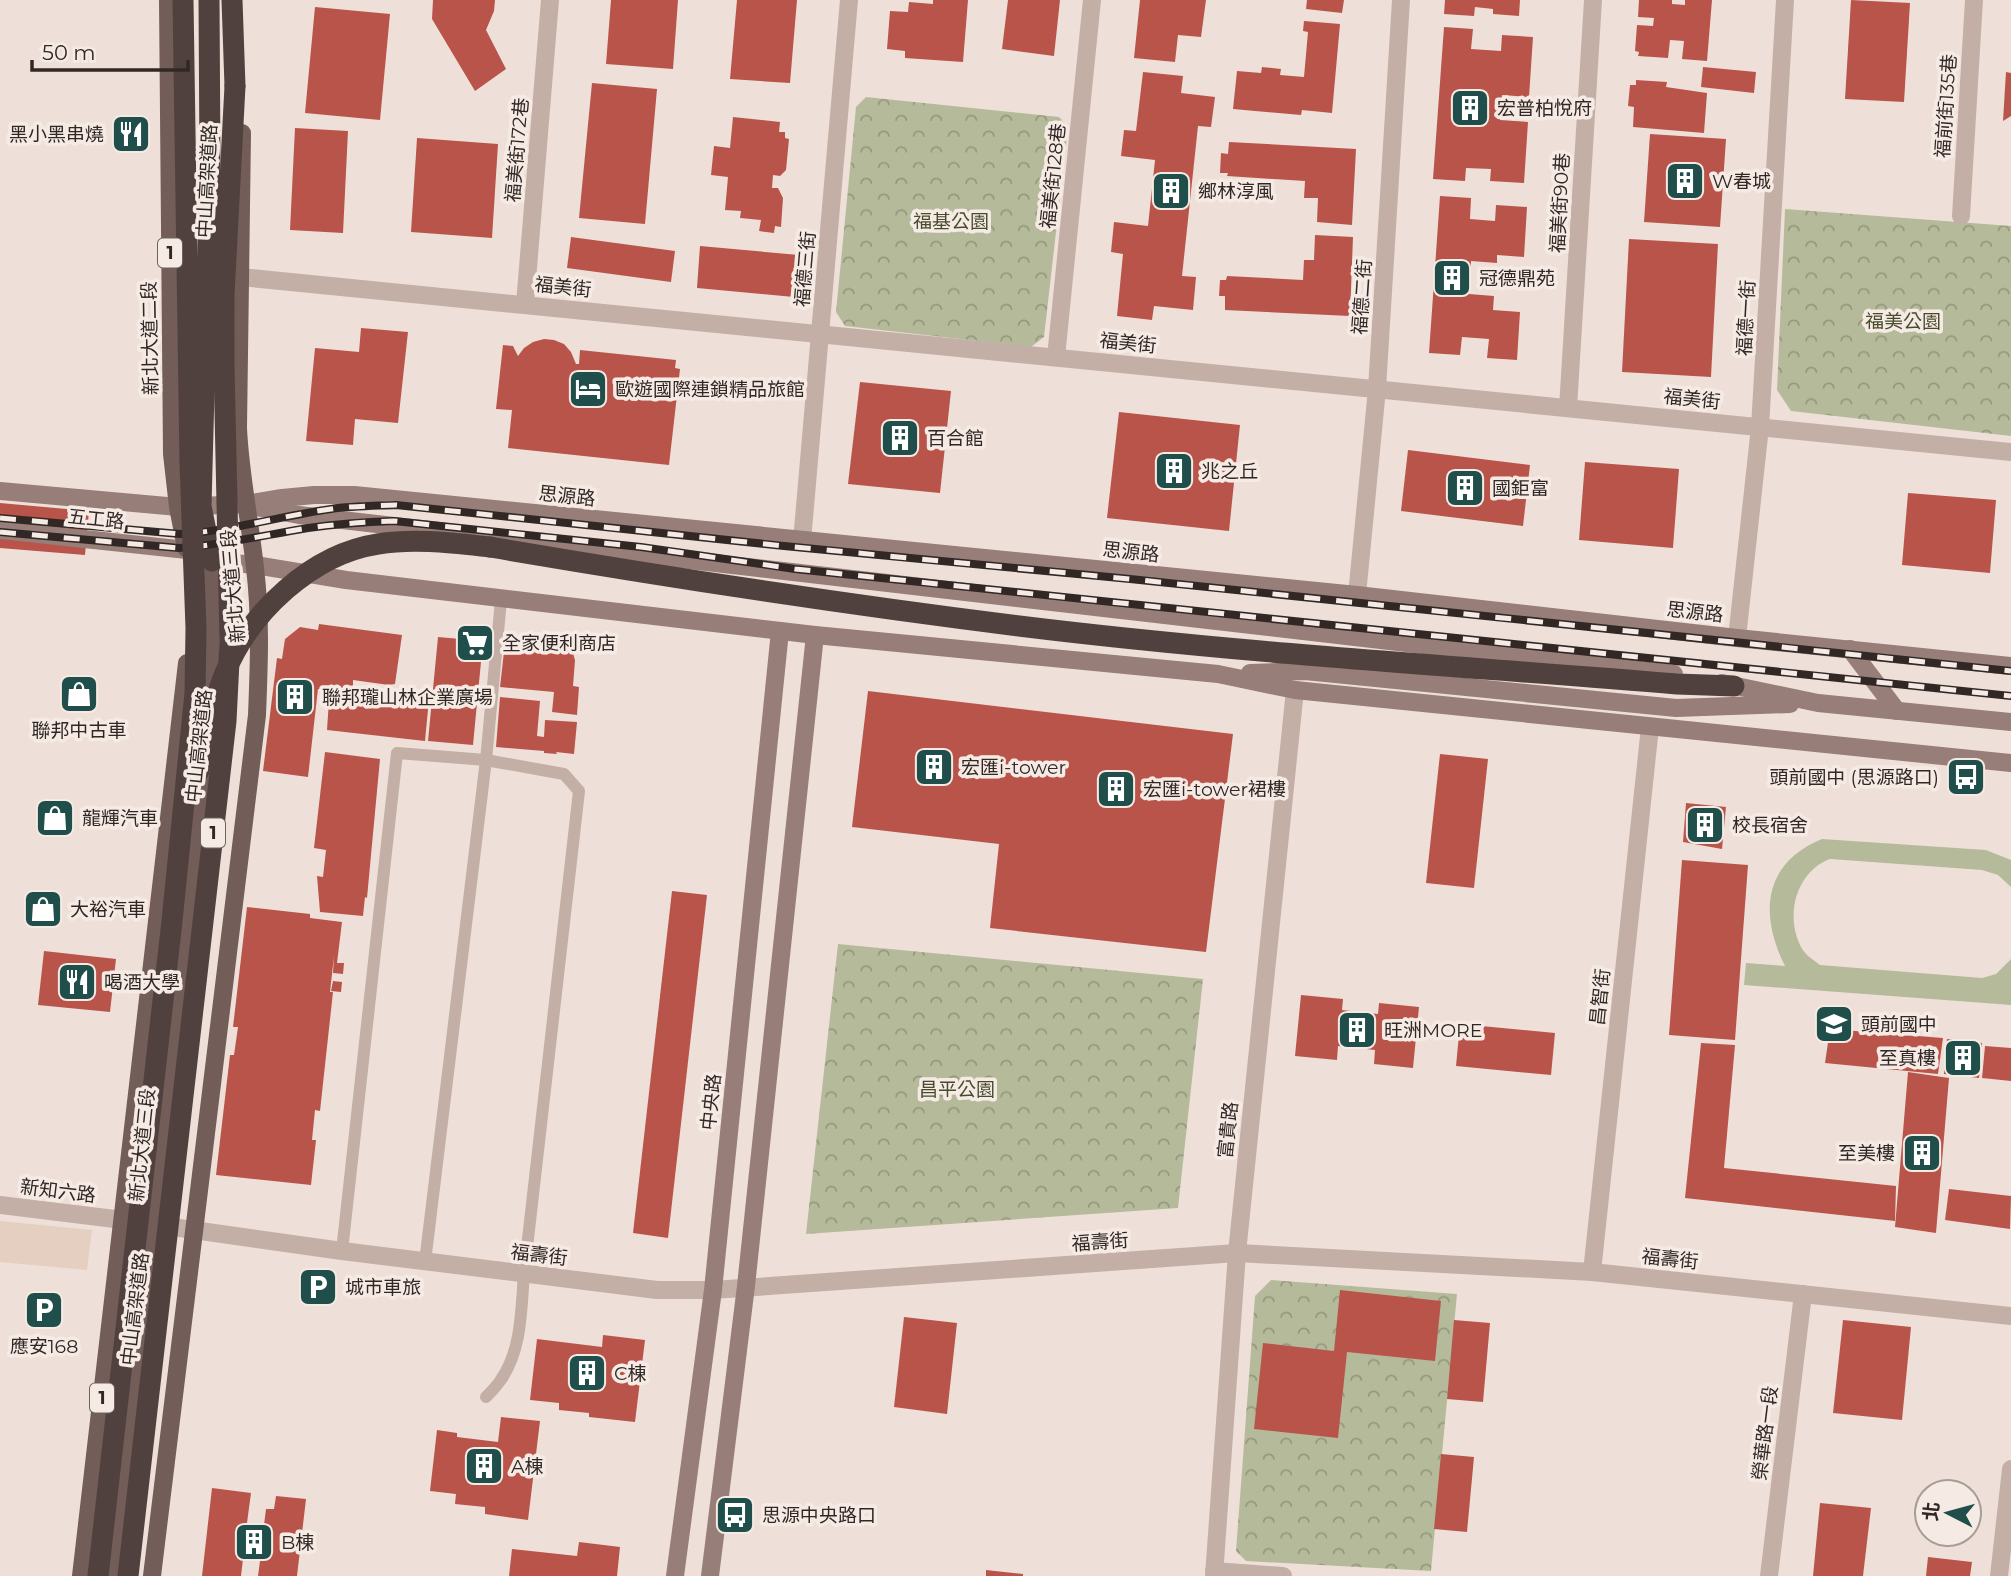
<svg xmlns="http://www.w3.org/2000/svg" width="2011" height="1576" font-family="Montserrat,'Noto Sans TC',sans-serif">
  <defs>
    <pattern id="park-crowns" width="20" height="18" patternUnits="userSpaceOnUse" patternTransform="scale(1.75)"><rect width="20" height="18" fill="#b5bb9a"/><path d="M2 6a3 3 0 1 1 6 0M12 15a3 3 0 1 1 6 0" fill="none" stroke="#94987d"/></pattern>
  </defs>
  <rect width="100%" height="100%" fill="#eee0d8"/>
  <g fill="url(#park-crowns)">
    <path d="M866,97l193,20 9,10 -24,210 -13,10 -186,-21 -9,-14 20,-205z"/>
    <path d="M1785,209l226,17v210l-220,-25 -14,-21z"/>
    <path d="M838,944l365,35 -25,229 -372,26z"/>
    <path d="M1271,1280l186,14 -26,277 -185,-10 -10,-10 19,-255z"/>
  </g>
  <path fill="#b5bb9a" d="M1822,839l164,11 25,10v27l-13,-12 -16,-5 -152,-11c-33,12 -45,55 -30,86 4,9 12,14 20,20l162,13 14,-4 15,-15v46l-267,-20 2,-22 39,3c-26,-52 -22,-103 37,-127z"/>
  <path fill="#e4cfc1" d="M0,1221l92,9 -5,40 -87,-8z"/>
  <g fill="#b9544b">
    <path d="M433,0h62l-1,11 -8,19 20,39 -31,22 -43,-72z"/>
    <path d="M611,0h67l-5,69 -67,-5z"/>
    <path d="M737,0h60l-7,83 -60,-4z"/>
    <path d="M933,0h35l-5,62 -58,-4v-7l-18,-2 3,-38 18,1 1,-10 24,2z"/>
    <path d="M1008,0h52l-6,56 -52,-7z"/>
    <path d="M1140,0h66l-5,37 -23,-2 -3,27 -41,-4z"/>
    <path d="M1307,0h37l-2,13 -36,-4z"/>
    <path d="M1445,0h75l-1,16 -26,-2v-5l-18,-2 -1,9 -30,-2z"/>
    <path d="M1639,0h33v4l13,1v-5h27l-5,61 -25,-2 2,-18 -14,-1 -2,18 -30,-2 1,-4 -4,-1 2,-26 16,1 1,-8 -16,-1z"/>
    <path d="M1851,0l59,3 -6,99 -59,-3z"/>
    <path d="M315,7l75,7 -10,106 -75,-7z"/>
    <path d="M1304,21l36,3 -8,89 -30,-3 -1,5 -68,-6 4,-38 24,2 1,-6 19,2 -1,6 24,2 4,-45 -5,-1z"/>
    <path d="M1444,27l29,2 -2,20 30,2 1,-16 31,2 -4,60 -27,-2 -2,25 28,2 -4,61 -34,-2 1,-12 -25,-1 -1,13 -32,-2z"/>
    <path d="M1703,67l53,5 -2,21 -53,-6z"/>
    <path d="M1143,72l40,4 -2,17 34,4 -4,30 -13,-1 -16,150 14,1 -3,33 -39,-4 -2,14 -35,-4 6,-62 -12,-2 3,-30 34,4 7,-66 -34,-4 3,-26 12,1z"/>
    <path d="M2006,72l5,1v43l-8,5z"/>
    <path d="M1636,80l31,2 -1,5 41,6 -3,40 -71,-6 1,-20 -6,-1 2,-21h6z"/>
    <path d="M592,83l65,6 -12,135 -66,-6z"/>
    <path d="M733,117l47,5 -1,10h6v6l4,1 -3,31 -6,6 -7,-1 -1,13h6l5,10 -2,29 -6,-1 -1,7 -15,-2 2,-11 -21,-2 1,-7 -16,-1 3,-33 -17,-2 3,-29 16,2z"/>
    <path d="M295,128l53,3 -5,102 -53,-3z"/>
    <path d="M1650,134l76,5 -6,88 -76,-5z"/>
    <path d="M417,138l81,6 -6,94 -81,-6z"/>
    <path d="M1229,142l127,7 -4,76 -35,-3 1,-24h-14l1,-17 -78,-5 1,-3h-8l1,-20 7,1z"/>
    <path d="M1440,196l31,2 -1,21 25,2 1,-16 31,2 -3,50 -27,-2v8l-26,-2 -2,33 25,2 -1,14 27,2 -3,48 -30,-2 2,-19 -27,-2 -2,18 -31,-2z"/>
    <path d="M1315,235l38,2 -3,79 -125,-6v-14h-6l1,-16h6l1,-4 76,4 1,-20h10z"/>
    <path d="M571,237l104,14 -4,31 -104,-14z"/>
    <path d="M1629,239l89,5 -7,133 -89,-5z"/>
    <path d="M700,246l99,9 -5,42 -97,-9z"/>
    <path d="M361,328l47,4 -10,91 -43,-4 -2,26 -47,-4 9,-93 44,4z"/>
    <path d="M544,339l10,1 10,4 7,8 5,12h3l1,-14 96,10 -1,8 5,1 -11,96 -161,-17 4,-38 -16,-1 7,-64 10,1 5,10 6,-8 9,-6z"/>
    <path d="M860,382l91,9 -11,102 -92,-9z"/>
    <path d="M1119,412l121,13 -11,106 -122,-13z"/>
    <path d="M1408,450l122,15 -7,61 -122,-15z"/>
    <path d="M1585,462l94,7 -6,79 -94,-8z"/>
    <path d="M1908,493l88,7 -6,73 -88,-8z"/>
    <path d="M0,503l89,8 -4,44 -85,-7z"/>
    <path d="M319,624l83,11 -7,49 -6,1 -36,-5v8l-35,1 -10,88 -45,-6 14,-113 5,1 3,-20 15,-12 18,3z"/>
    <path d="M438,637l45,4 -10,104 -45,-4z"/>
    <path d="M505,643l67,7 3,10 -2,26 6,1 -2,28 -25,-3 2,-20 -54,-5z"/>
    <path d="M868,691l365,43 -27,218 -216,-24 9,-84 -147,-17z"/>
    <path d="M500,697l40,4 -3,35 7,1 1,-17 32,2 -3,32 -18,-2 1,2 -13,-1v-2l-48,-4z"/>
    <path d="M382,699h47l-4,42 -98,-11 2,-30 29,3v-3z"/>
    <path d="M325,752l55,7 -13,139 -2,-1 -2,19 -43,-4 -3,-36 6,1 3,-27 -12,-2z"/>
    <path d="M1440,754l48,5 -14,129 -48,-5z"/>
    <path d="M1686,803l40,4 -4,42 -39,-7z"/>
    <path d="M1682,860l66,5 -13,175 -66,-5z"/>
    <path d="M672,891l35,4 -39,343 -35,-5z"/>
    <path d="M247,907l63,7v4l32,4 -5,41h7l-1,11 -10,-1 1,-17 -4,36h3l-13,119 -5,-1 -3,30h4l-5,45 -95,-10 14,-120h4l4,-28h-5z"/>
    <path d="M44,951l72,8 -6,53 -72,-7z"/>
    <path d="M333,981l9,1 -1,10 -10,-1z"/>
    <path d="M1301,995l42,4 -1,11 36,4 1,-11 40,4 -6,61 -39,-4 1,-14 -37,-4 -1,14 -42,-4z"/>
    <path d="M1460,1024l95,9 -4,42 -95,-9z"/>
    <path d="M1830,1029l113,9 -5,36 -113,-11z"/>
    <path d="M1947,1039l35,4 -3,35 -35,-4z"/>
    <path d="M1701,1043l34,2 -11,123 172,18 -1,35 -210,-23z"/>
    <path d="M1985,1046l26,2v33l-29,-3z"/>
    <path d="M1908,1072l41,6 -13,155 -41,-6z"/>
    <path d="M1949,1189l62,7 -1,33 -65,-9z"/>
    <path d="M1340,1290l101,11 -6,60 -88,-9 -9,86 -84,-9 9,-86 71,8z"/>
    <path d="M904,1317l53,6 -10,91 -53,-7z"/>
    <path d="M1454,1320l36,3 -7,79 -36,-3z"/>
    <path d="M1843,1320l68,7 -9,93 -69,-7z"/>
    <path d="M603,1335l42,5 -10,82 -46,-5v-4l-30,-3v-7l-29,-3 7,-61 65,8z"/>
    <path d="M501,1417l39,4 -12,99 -43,-6v-7l-30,-3 1,-10 -26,-3 7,-61 20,3v4l41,5z"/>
    <path d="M1441,1454l33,3 -7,75 -33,-3z"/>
    <path d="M212,1488l39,5 -4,30 17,2 2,-16h8l2,-13 30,3 -9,77h-39l2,-15 -17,-2 -2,17h-39z"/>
    <path d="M1820,1503l51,5 -8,68h-50z"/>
    <path d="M579,1542l41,5 -3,29h-108l3,-27 65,7z"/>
    <path d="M1928,1557l44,5 -2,14h-44z"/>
    <path d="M986,1570l37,4v2h-37z"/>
  </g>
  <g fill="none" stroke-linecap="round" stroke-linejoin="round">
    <g stroke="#c4afa6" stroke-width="12">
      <path d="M342,1251l55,-498 89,7 78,14 15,17 -55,483c-3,35 -2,77 -24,107 -4,6 -9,11 -14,16"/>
      <path d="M425,1262l61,-502 15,-160"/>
    </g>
    <g stroke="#c4afa6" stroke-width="18">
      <path d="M1961,216l13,-216"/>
      <path d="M240,277l1771,175"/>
      <path d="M525,304l25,-304"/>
      <path d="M1056,357l36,-357"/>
      <path d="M1568,408l25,-408"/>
      <path d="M802,541l47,-541"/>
      <path d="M1357,595l20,-206 24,-389"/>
      <path d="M1737,638l23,-211 25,-427"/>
      <path d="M0,1205l123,15 219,31 315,39h56l524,-37 355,19 419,44"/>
      <path d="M1592,1272l58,-545"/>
      <path d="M1214,1571l69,5"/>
      <path d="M1214,1576l23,-323 58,-563"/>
      <path d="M1769,1576l34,-282"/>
      <path d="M1999,1576l12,-107"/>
    </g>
    <g stroke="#977e78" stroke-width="18">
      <path d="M0,491l178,16 68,-3 36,-6 32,-3h40l1003,100 380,43 274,28"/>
      <path d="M256,507l43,8 1375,159"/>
      <path d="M0,530l187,20 25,11 43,4 91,15 469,55 403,39 77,16 716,73"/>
      <path d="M1850,649l47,62"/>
      <path d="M1250,673l55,-2 371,37 114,-4"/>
      <path d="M1722,683l96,20 193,19"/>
      <path d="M675,1576l38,-286 67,-659"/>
      <path d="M710,1576l36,-290 69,-651"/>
    </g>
    <g stroke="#725d58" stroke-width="18">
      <path d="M168,0l4,454 6,53 8,41"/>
      <path d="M210,702l2,-141 7,-11"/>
      <path d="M81,1576l106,-913"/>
      <path d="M114,1576l41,-351 49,-468"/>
      <path d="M152,1576l105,-861c2,-50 4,-98 -2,-147 -5,-47 -15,-93 -17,-140l4,-295"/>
    </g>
    <g stroke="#51413e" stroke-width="21">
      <path d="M209,0l1,165 -9,341 11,55"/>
      <path d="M232,0l3,86"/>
      <path d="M490,547c176,30 352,57 529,79 219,27 439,40 658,58l57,2"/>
    </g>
    <g stroke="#312826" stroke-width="8">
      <g id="rail">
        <path d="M0,518l180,16c51,-3 100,-18 151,-25 22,-3 43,-3 65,-4l388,41 346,33 881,92"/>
        <path d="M0,532l179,16c44,-3 86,-13 129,-20 29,-4 57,-6 86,-7l247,26 154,22 1216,127"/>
      </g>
    </g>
    <use href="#rail" stroke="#f6ebe4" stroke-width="5" stroke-dasharray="16" stroke-linecap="butt"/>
    <g stroke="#51413e" stroke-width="21">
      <path d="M199,771c7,-33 13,-66 26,-98 25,-61 87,-119 153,-129 37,-6 75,-1 112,3"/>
      <path d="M98,1576l74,-655 23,-228 1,-65 -6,-164 -7,-464"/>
      <path d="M128,1576l98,-855 4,-80 -6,-276v-70l11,-209"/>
    </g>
  </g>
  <defs>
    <g id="building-square" transform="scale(2.0125)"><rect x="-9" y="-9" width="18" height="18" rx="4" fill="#204e4a" stroke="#f6ebe4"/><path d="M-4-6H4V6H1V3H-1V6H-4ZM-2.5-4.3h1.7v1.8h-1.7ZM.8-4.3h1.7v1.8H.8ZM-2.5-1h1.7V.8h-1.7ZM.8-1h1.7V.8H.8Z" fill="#fff"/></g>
    <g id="restaurant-square" transform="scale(2.0125)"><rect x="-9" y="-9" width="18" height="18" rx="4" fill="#204e4a" stroke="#f6ebe4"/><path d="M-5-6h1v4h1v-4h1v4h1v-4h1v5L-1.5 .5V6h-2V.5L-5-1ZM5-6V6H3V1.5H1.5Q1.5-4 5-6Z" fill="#fff"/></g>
    <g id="hotel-square" transform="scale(2.0125)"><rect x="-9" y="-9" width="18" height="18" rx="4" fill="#204e4a" stroke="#f6ebe4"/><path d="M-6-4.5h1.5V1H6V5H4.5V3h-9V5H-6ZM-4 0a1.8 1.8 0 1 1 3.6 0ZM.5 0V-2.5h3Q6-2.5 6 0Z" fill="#fff"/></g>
    <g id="supermarket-square" transform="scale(2.0125)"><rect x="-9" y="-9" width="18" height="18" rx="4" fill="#204e4a" stroke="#f6ebe4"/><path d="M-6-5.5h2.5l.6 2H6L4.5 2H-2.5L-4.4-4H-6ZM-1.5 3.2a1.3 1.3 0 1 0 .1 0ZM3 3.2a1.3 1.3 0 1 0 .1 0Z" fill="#fff"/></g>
    <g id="shop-square" transform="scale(2.0125)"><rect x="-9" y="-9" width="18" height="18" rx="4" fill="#204e4a" stroke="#f6ebe4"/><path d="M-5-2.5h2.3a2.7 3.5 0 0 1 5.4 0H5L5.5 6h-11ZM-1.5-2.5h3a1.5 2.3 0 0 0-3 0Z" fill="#fff"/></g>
    <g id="bus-square" transform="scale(2.0125)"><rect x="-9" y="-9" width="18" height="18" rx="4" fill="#204e4a" stroke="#f6ebe4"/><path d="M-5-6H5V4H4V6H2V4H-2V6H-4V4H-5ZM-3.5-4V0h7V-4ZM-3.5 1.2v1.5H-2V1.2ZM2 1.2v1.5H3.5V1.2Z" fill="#fff"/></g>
    <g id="school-square" transform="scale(2.0125)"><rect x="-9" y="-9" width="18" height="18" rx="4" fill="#204e4a" stroke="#f6ebe4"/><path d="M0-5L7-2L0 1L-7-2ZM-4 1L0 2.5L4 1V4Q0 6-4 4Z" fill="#fff"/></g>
    <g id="parking-square" transform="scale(2.0125)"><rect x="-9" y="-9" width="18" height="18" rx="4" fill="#204e4a" stroke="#f6ebe4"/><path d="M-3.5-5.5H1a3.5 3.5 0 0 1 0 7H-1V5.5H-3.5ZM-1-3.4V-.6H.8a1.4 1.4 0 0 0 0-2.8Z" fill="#fff"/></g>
  </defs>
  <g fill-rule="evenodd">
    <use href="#building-square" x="1470" y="108"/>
    <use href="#restaurant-square" x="131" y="134"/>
    <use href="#building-square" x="1685" y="181"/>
    <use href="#building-square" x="1171" y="191"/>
    <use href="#building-square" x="1452" y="278"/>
    <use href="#hotel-square" x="588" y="389"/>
    <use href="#building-square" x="900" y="438"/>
    <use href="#building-square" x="1174" y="471"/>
    <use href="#building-square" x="1465" y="488"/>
    <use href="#supermarket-square" x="475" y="643"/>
    <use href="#shop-square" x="79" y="694"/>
    <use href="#building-square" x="295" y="697"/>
    <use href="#building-square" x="934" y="767"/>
    <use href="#bus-square" x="1966" y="777"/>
    <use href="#building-square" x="1116" y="789"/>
    <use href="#shop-square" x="55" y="818"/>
    <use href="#building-square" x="1705" y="825"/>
    <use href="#shop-square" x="43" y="909"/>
    <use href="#restaurant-square" x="77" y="982"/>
    <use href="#school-square" x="1834" y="1024"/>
    <use href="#building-square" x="1357" y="1030"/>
    <use href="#building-square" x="1963" y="1058"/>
    <use href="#building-square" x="1922" y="1153"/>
    <use href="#parking-square" x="318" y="1287"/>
    <use href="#parking-square" x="44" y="1310"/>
    <use href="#building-square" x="587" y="1373"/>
    <use href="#building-square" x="484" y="1466"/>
    <use href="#bus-square" x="735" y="1515"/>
    <use href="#building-square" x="254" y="1542"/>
  </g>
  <g text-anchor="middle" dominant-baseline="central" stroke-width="7" stroke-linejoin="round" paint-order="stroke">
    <g fill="#f6ebe4" stroke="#6c625f" stroke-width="2">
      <rect x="158" y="238.5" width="24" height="29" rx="5"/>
      <rect x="201" y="818.5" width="24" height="29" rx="5"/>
      <rect x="90" y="1383.5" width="24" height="29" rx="5"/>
    </g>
    <g font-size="18" font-weight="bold" fill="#312826">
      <text x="170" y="253">1</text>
      <text x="213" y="833">1</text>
      <text x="102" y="1398">1</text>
    </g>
    <g font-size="19" fill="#312826" stroke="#f6ebe4">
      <text transform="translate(1946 106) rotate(-86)">福前街135巷</text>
      <text transform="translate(517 150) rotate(-85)">福美街172巷</text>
      <text transform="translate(1053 176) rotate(-84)">福美街128巷</text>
      <text transform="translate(207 181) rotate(-87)">中山高架道路</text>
      <text transform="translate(1560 203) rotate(-87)">福美街90巷</text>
      <text transform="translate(805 269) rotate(-85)">福德三街</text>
      <text transform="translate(563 287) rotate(6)">福美街</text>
      <text transform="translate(1362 297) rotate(-86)">福德二街</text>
      <text transform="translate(1746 318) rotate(-87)">福德一街</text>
      <text transform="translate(150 338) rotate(-91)">新北大道二段</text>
      <text transform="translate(1128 343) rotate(6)">福美街</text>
      <text transform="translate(1692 399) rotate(6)">福美街</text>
      <text transform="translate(567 496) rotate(6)">思源路</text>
      <text transform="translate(96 519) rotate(6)">五工路</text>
      <text transform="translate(1131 552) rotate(6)">思源路</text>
      <text transform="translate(233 586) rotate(-95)">新北大道三段</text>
      <text transform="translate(1695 612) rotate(6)">思源路</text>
      <text transform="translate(199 746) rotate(-84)">中山高架道路</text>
      <text transform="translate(1600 997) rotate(-84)">昌智街</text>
      <text transform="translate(711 1102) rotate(-84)">中央路</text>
      <text transform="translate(1228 1130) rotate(-84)">富貴路</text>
      <text transform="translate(142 1145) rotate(-84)">新北大道三段</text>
      <text transform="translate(58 1191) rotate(7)">新知六路</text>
      <text transform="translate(1100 1242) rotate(-4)">福壽街</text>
      <text transform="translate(539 1255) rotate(7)">福壽街</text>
      <text transform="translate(1670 1259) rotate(6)">福壽街</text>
      <text transform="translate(135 1309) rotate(-83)">中山高架道路</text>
      <text transform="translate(1765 1433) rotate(-83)">榮華路一段</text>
    </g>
    <g font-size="19" fill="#312826" stroke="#f6ebe4" text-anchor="start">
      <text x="1497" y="108">宏普柏悅府</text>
      <text x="104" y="134" text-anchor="end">黑小黑串燒</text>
      <text x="1712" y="181">W春城</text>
      <text x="1198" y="191">鄉林淳風</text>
      <text x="1479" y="278">冠德鼎苑</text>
      <text x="615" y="389">歐遊國際連鎖精品旅館</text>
      <text x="927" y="438">百合館</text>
      <text x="1201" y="471">兆之丘</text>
      <text x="1492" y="488">國鉅富</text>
      <text x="502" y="643">全家便利商店</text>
      <text x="322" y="697">聯邦瓏山林企業廣場</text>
      <text x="79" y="730" text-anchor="middle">聯邦中古車</text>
      <text x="961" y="767">宏匯i-tower</text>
      <text x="1939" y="777" text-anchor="end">頭前國中 (思源路口)</text>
      <text x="1143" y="789">宏匯i-tower裙樓</text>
      <text x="82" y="818">龍輝汽車</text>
      <text x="1732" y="825">校長宿舍</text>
      <text x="70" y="909">大裕汽車</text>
      <text x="104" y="982">喝酒大學</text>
      <text x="1861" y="1024">頭前國中</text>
      <text x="1384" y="1030">旺洲MORE</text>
      <text x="1936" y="1058" text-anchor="end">至真樓</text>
      <text x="1895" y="1153" text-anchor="end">至美樓</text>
      <text x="345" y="1287">城市車旅</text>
      <text x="44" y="1346" text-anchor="middle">應安168</text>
      <text x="614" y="1373">C棟</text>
      <text x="511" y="1466">A棟</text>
      <text x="762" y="1515">思源中央路口</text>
      <text x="281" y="1542">B棟</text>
    </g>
    <g font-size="19" fill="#464d2c" stroke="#f6ebe4">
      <text x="951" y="221">福基公園</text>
      <text x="1903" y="321">福美公園</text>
      <text x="957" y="1089">昌平公園</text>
    </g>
  </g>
  <g transform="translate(1948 1513) rotate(276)"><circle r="33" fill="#f6ebe4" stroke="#a79d98" stroke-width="2"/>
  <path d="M0-5L12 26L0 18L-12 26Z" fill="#204e4a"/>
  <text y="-10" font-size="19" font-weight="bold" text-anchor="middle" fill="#312826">北</text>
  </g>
  <path d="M32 60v10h156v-10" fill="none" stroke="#312826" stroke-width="3.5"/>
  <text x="42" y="60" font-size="21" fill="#312826" stroke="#f6ebe4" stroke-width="5" paint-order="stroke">50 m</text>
</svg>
